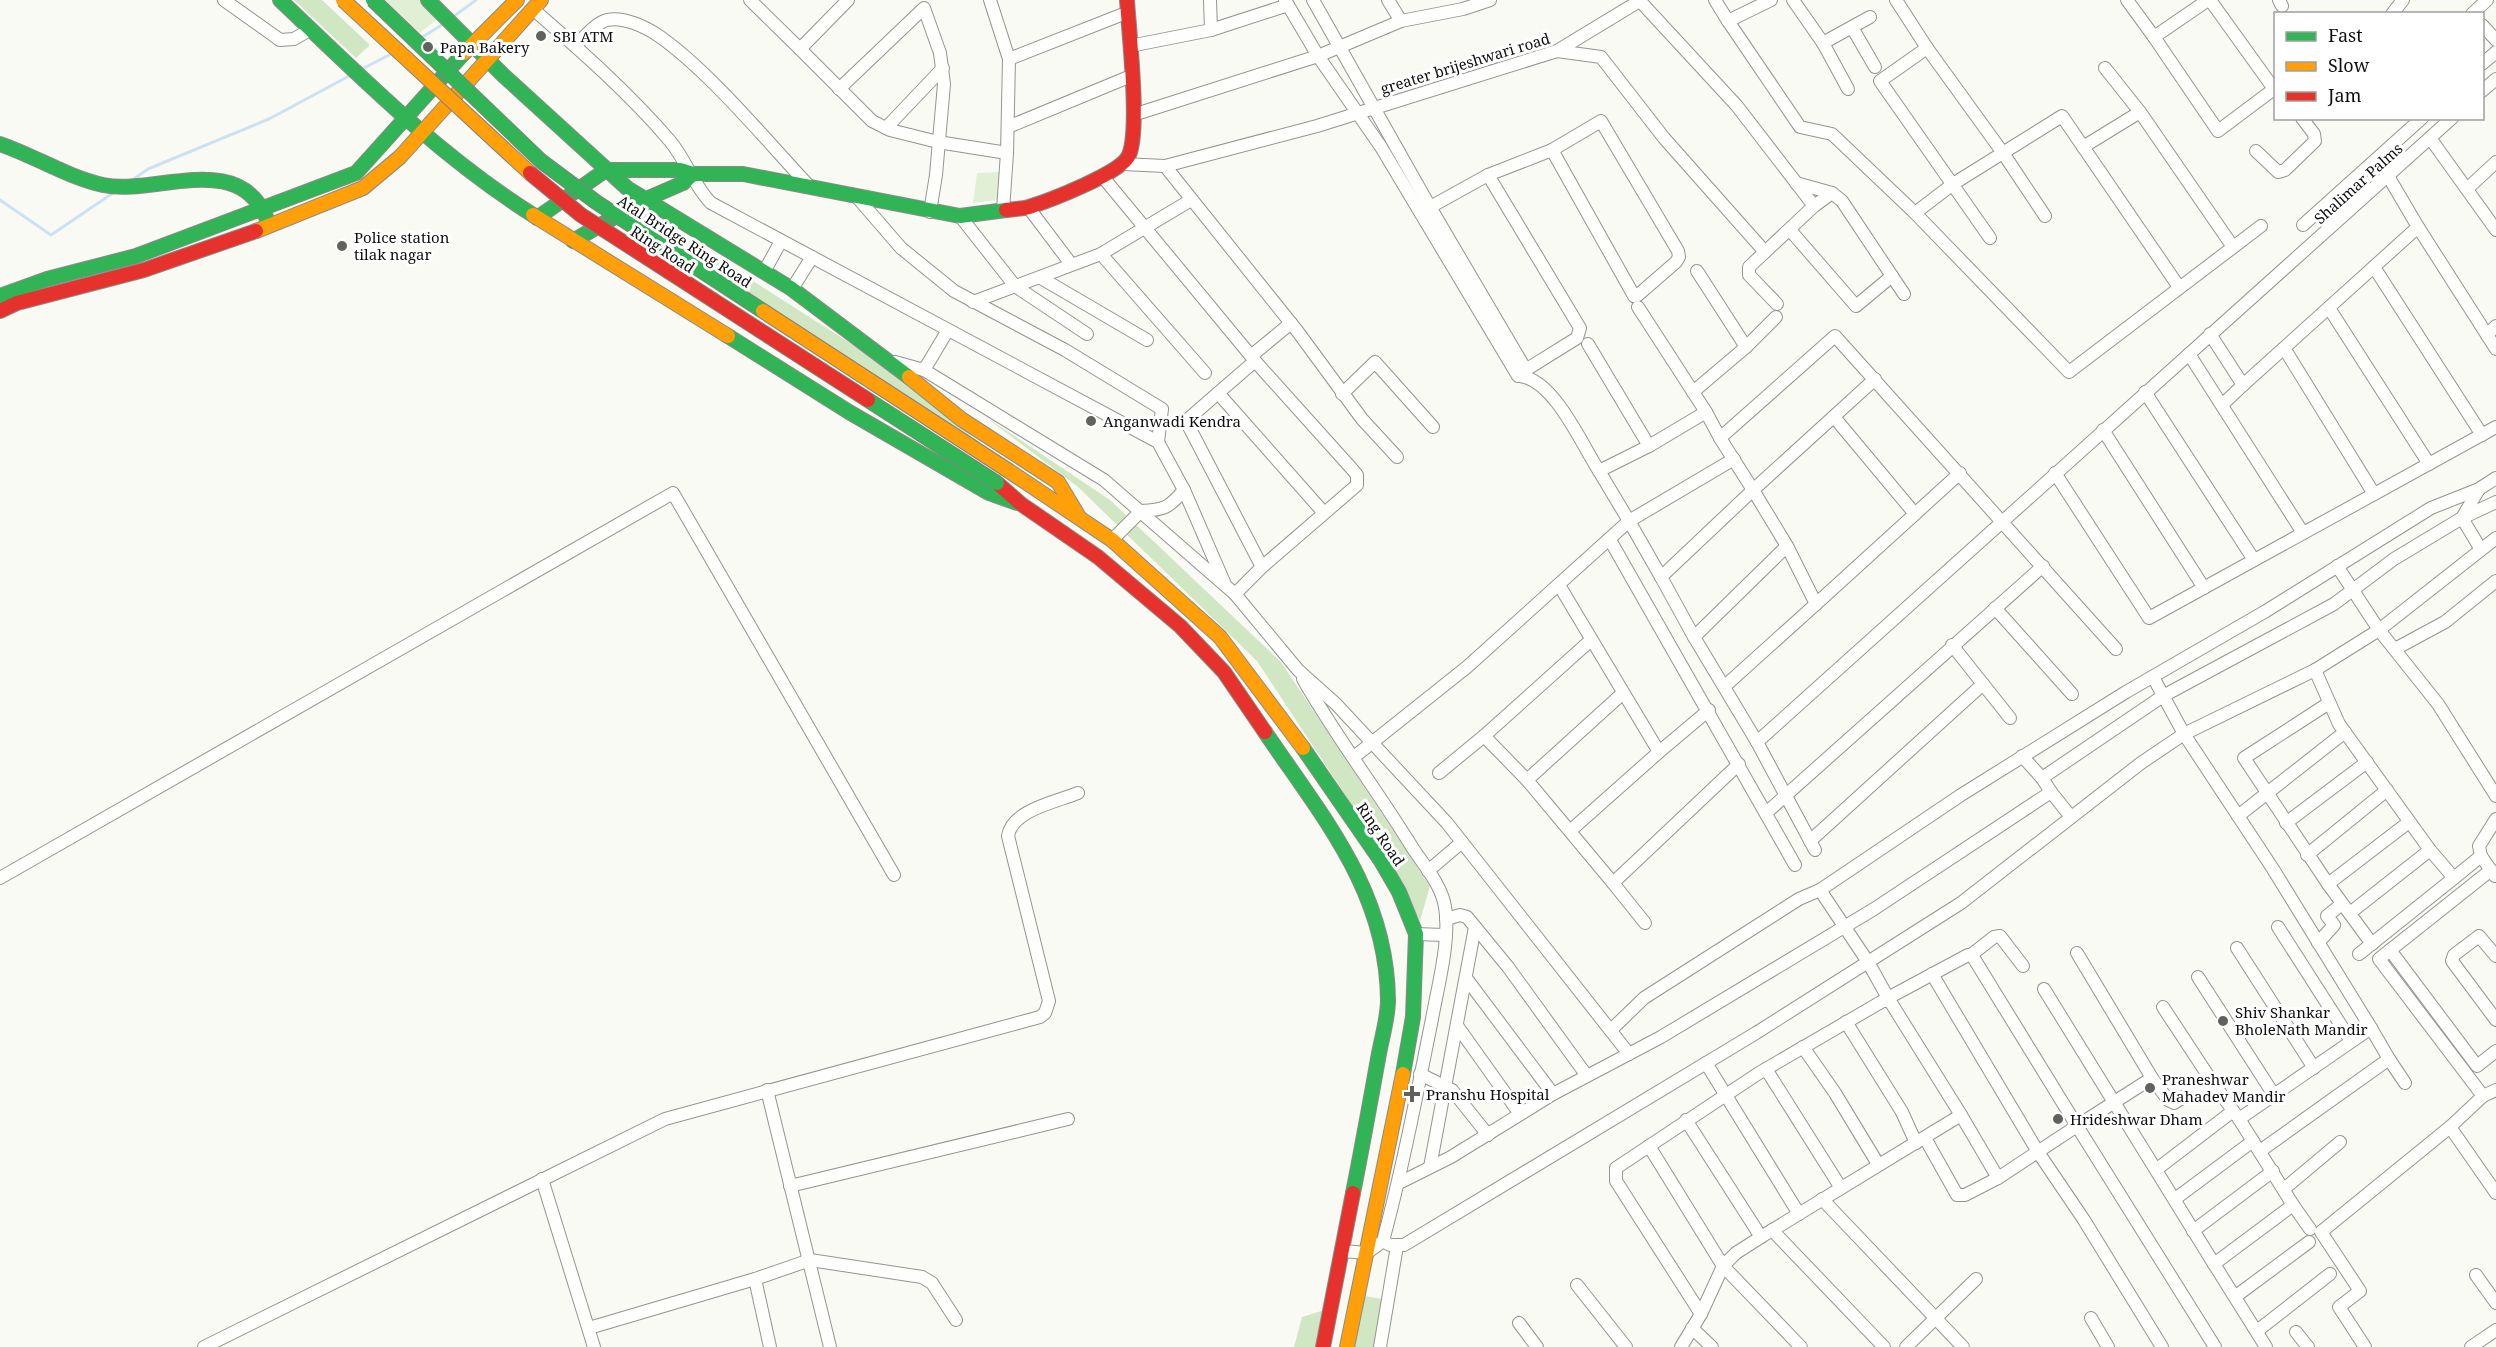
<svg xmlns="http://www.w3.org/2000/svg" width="2496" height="1347" font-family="'Noto Serif',serif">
  <rect width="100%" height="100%" fill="#fafaf4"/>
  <g fill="#e1f0d5">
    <path d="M377,0h44l18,18 -22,17z"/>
    <path d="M999,172l-2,28 -24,3 4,-30z"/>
  </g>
  <g fill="#d1e7c3">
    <path d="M294,0h28l48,45 -14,13z"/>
    <path d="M645,212l230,147 112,89 -357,-220z"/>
    <path d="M983,415l127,85 171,162 149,224 -10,35 -43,-78 -120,-182 -179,-174z"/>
    <path d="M1358,1295l31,5 -9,47h-33z"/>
    <path d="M1331,1308l-8,39h-29l8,-30z"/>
  </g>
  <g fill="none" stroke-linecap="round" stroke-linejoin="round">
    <g stroke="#cce1f3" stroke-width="3">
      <path d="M453,17l23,-17"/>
      <path d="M421,38l22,-14"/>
      <path d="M362,69l29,-15"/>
      <path d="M131,181l17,-12 121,-50 82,-44"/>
      <path d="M0,200l51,35 62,-42"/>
    </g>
    <g stroke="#949492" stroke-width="14">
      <g id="street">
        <path d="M224,0l56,40 14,-1 17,-10"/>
        <path d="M750,0l50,49"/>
        <path d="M848,0l-48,49 72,72 18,9 48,12 69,11 -4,57"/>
        <path d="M990,0l19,59 -2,94"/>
        <path d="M1210,0l1,30"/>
        <path d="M1285,0l33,56 63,91 137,229"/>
        <path d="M1313,0l117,207 96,163v7"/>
        <path d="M1388,0l13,21"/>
        <path d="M1715,0l13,21 43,-21"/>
        <path d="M1793,0l30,43 47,-26"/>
        <path d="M1896,0l31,48 -47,33 110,157"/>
        <path d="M2127,0l27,37 54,-37"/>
        <path d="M2279,0l3,6"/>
        <path d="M1640,1l97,105 77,100 18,-13 10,8 50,75 -36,30 -66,-76"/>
        <path d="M533,9c48,42 96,84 137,132 16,19 24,45 41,62l447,239 26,48 40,92"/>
        <path d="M2392,14l11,-14"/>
        <path d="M2472,14l15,-14"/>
        <path d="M1728,21l72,106 32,7 83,79 154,159 192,-146"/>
        <path d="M2482,25l14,15"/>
        <path d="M1853,29l22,38"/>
        <path d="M2154,37l64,94 56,-42 -64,-89"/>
        <path d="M1823,43l25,46"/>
        <path d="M575,46c9,-8 20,-23 32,-26 16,-4 39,7 52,16 51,36 106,103 150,150"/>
        <path d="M1130,46l81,-16 77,-25"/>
        <path d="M1927,48l76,105 42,63"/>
        <path d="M1557,51l44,6 63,81 101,114"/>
        <path d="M1009,59l117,-46"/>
        <path d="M2482,64l14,-12"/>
        <path d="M2105,68l35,44"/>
        <path d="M839,89l85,-81 16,45 4,31 -8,91 -6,37"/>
        <path d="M2482,91l14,-12"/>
        <path d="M1133,115l185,-59 83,-35 62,-12 27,-9"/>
        <path d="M1601,121l77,130 1,6 -3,5 -38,33 -4,1 -82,-146z"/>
        <path d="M1008,127l123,-51"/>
        <path d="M886,128l57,-60"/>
        <path d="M2430,138l66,92"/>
        <path d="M2083,147l57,-35 93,135"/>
        <path d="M2256,151l22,21 7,-2 30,-29 -1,-7 -12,-16"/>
        <path d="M1123,164l42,2 152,-40 240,-75 84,-51"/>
        <path d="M1165,166l133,166 64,87 35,38"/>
        <path d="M1102,176l149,180 40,-33"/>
        <path d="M1796,183l36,10"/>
        <path d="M2467,189l29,-27"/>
        <path d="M856,196l45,52 53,43 111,59 97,59 -4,33"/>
        <path d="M1028,207l43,57"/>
        <path d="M1423,211l65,-36"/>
        <path d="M1915,213l38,-29 109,-68 117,171"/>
        <path d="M960,216l55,70 72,48"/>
        <path d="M2303,225l119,-107"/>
        <path d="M2418,227l78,122"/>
        <path d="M1101,254l104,119"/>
        <path d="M2374,267l108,168"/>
        <path d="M1697,271l49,76"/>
        <path d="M764,272l17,-31"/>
        <path d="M1892,276l12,18"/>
        <path d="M1041,278l106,62"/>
        <path d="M792,289l20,-32"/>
        <path d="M973,302l128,-48 90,-54"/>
        <path d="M1777,304l-28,-29v-8l65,-61"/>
        <path d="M1638,307l68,105 14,26 115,-102 281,313"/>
        <path d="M2329,308l100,156"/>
        <path d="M2210,334l33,51 -21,20"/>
        <path d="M2487,335l9,-9"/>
        <path d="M1588,344l61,102"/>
        <path d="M2284,348l90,146"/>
        <path d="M2189,354l114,179"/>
        <path d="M895,362l29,8 180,110 131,114 63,76 38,34 111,119 182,231"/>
        <path d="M924,370l24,-40"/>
        <path d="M1519,374l58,-36 3,-10 -92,-153 64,-25"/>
        <path d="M1520,376c34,4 61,67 79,95"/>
        <path d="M2243,385l175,-158 -30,-51"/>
        <path d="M1693,392l53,-45 30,-30"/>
        <path d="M2145,392l109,168"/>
        <path d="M1218,393l-32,28 76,146"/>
        <path d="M1342,394l33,-32 58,65"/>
        <path d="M1706,412l-57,34 -50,25 30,50 105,-62"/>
        <path d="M1834,417l81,97 45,-41"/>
        <path d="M2103,430l101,158"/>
        <path d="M1720,438l33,52 122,-111"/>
        <path d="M2055,473l94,145 347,-191"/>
        <path d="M2479,489l-17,29 18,30"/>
        <path d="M1112,540l29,-29c23,-1 28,-3 43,-21"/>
        <path d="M1610,540l185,325"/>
        <path d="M1787,546l-93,91 -33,-60 92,-87 34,56 29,58 99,-90"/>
        <path d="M2337,566l42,64 59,74 58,92"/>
        <path d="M1559,585l100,167 50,-42"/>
        <path d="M1235,594l27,-27 95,-82v-10l-5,-6 -97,-108 -37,32 106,120"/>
        <path d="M1995,608l77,86"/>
        <path d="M1694,637l63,105 695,-624"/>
        <path d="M1952,645l58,73"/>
        <path d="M2395,649l50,-27 51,-41"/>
        <path d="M2315,670l24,54 91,126 -80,63"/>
        <path d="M2153,677l31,57 89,135 98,159 -132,91 -28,-39 -37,23 -6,-3 -16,-22 -75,48 -104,-169 -5,-2 -80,43 -20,-36 -48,-72 141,-95 165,-103 140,-81 165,-103 48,-19 17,-11"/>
        <path d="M1303,679c33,58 74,111 109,168 11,17 27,35 32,55 8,33 -6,83 -12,117 -15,74 -29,148 -49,222"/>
        <path d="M1725,686l91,-82"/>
        <path d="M1623,693l-96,87 86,103 126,-119"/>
        <path d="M2329,703l-85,55 84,126 81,-62"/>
        <path d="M1757,742l58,108"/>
        <path d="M2022,756l20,22"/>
        <path d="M1354,757l113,-90 162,-146 32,56"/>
        <path d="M1439,773l45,-37"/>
        <path d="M1527,780l-43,-44 107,-96"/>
        <path d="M2051,792l20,25"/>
        <path d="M1766,813l277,-247"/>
        <path d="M2238,816l107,-84"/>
        <path d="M2286,823l81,-61"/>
        <path d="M1570,831l89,-79"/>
        <path d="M1810,841l173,-157"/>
        <path d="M2307,855l80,-65"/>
        <path d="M2491,870l-112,89 104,137 -33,31 46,66"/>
        <path d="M1428,871l34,-29"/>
        <path d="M2495,876l-14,-20 -2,-10 17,-27"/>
        <path d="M0,878l673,-385 221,382"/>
        <path d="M2454,878l27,-22"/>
        <path d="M1613,883l32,40"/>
        <path d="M2328,884l44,60"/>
        <path d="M1446,919l14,-4 7,2 41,50 79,109"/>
        <path d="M2278,927l73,114"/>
        <path d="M1416,934l28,1"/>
        <path d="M2318,943l16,-18 -7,-9 15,-12"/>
        <path d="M2237,948l77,120"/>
        <path d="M2390,950l87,116 19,-15"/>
        <path d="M2077,953l75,125"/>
        <path d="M2359,954l95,-76 -24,-28"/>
        <path d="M1971,955l23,-18 6,-1 23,30"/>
        <path d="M2496,956l-17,-20 -25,19 -2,6 44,59"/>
        <path d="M1932,974l106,178 46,68 78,127"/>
        <path d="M2198,977l76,118"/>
        <path d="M1466,978l87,116"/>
        <path d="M2044,989l170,275 79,-59 -54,-86"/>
        <path d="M2163,1007l48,73"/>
        <path d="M1846,1022l56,90 14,31"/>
        <path d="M1458,1027l62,87"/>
        <path d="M1611,1030l33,-32 155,-99 21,-9"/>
        <path d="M1803,1047l32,46 43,71"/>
        <path d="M2389,1059l16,24"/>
        <path d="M1706,1063l93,151"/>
        <path d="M1766,1069l75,119"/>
        <path d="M1420,1074l32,16 36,45"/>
        <path d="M767,1090l63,257"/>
        <path d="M2483,1096l13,-6"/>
        <path d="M1961,1115l37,63 79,-52 138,221"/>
        <path d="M1686,1120l75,117"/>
        <path d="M1925,1138l32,57h8l33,-17"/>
        <path d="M1649,1146l74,120 -22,48"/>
        <path d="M2260,1151l129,-92 -18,-31"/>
        <path d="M1430,1167l45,-240"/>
        <path d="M2157,1169l76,-58"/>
        <path d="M542,1179l52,168"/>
        <path d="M1399,1183l52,-26 102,-63 108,-57 213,-128 177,-117 -9,-14 121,-82 171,-92 60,-45 68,-41 34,-16"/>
        <path d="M790,1186l278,-67"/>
        <path d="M2284,1189l56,-47"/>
        <path d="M1822,1199l141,148"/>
        <path d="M2175,1199l78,-58"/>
        <path d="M2293,1205l17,24"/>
        <path d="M1772,1230l112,117"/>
        <path d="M2193,1231l80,-60"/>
        <path d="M1343,1251l24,2 16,-12 7,4h14l352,-212 205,-130 180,-140 43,-29 131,-64 64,-40 117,-92"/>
        <path d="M2214,1264l52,83"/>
        <path d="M2476,1275l20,28"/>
        <path d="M755,1279l15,68"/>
        <path d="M1577,1285l49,62"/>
        <path d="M2236,1296l73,-54"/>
        <path d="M2091,1318l17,29"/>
        <path d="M1519,1323l18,24"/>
        <path d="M589,1328l166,-49 55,-19 112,17 10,6 24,37"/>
        <path d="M1692,1328l20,19"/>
        <path d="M2257,1331l73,-57"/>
        <path d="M2296,1332l12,15"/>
        <path d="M204,1347l461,-228 375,-102 5,-4 4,-12 -41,-165c4,-26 48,-34 70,-43"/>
        <path d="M1380,1347l17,-101"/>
        <path d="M1681,1347l20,-33 -85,-133v-13l143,-95 129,-75 73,117 -200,122 -25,16 -13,13 78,81"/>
        <path d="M1906,1347l70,-68"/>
        <path d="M2365,1347l-26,-40 21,-16 -39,-59 129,-105"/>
        <path d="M2471,1347l25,-17"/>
      </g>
    </g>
    <g stroke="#8b8b88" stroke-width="16">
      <g id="fast">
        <path d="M280,0c81,77 158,155 253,215"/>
        <path d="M428,0l75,75 124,113 165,101 117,88"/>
        <path d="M0,144c35,12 67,33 103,41 52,11 134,-35 163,32"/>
        <path d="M537,218l69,-48h74l13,4h50l217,42 46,-6"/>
        <path d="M573,241l71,-41 39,-17 10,-9"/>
        <path d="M0,296l47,-17 89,-23 220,-83 108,-120"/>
        <path d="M728,336l121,76 140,81 28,10"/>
        <path d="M1265,732c58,86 122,159 123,268 0,19 -7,40 -10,59 -8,44 -16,89 -25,134"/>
        <path d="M1303,748l78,113 18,31 17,42 -3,83 -10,57"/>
      </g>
    </g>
    <g stroke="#8b8b88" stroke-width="16">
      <g id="slow">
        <path d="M464,53l53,-53"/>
        <path d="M533,215l195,121"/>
        <path d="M256,231l107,-43 37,-31 141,-157"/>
        <path d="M909,377l52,42 97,63 21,35"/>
        <path d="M1009,471l103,69 108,97 83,111"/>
        <path d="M1347,1347l56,-273"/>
      </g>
    </g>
    <g stroke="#8b8b88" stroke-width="16">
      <g id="jam">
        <path d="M1006,210c7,-1 16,-1 23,-3 19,-6 93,-34 100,-52 11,-26 0,-122 -2,-155"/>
        <path d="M0,311l17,-8 127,-33 112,-39"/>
        <path d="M997,483l24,21 77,53 82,69 44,46 41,60"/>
        <path d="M1323,1347l30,-154"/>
      </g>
    </g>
    <use href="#street" stroke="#fefefd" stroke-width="12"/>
    <use href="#fast" stroke="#30b455" stroke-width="14"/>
    <use href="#slow" stroke="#ff9f0a" stroke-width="14"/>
    <use href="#jam" stroke="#e5322d" stroke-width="14"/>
    <g stroke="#82827f" stroke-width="16" stroke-linecap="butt">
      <g id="fast-bridge">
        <path d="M373,0l168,161 55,41 167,109"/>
        <path d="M868,400l129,83"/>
      </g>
    </g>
    <g stroke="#82827f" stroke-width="16" stroke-linecap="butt">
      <g id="slow-bridge">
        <path d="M343,0l187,173"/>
        <path d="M763,311l246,160"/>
      </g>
    </g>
    <g stroke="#82827f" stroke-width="16" stroke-linecap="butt">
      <path id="jam-bridge" d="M530,173l51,42 287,185"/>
    </g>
    <use href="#fast-bridge" stroke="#30b455" stroke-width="14"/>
    <use href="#slow-bridge" stroke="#ff9f0a" stroke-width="14"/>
    <use href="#jam-bridge" stroke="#e5322d" stroke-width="14"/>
  </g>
  <g fill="#61615e" stroke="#fff" stroke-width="2">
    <circle cx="541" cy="36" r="6"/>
    <circle cx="428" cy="47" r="6"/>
    <circle cx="342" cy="246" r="6"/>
    <circle cx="1091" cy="421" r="6"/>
    <circle cx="2223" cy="1021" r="6"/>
    <circle cx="2150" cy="1088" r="6"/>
    <path d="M1409 1085h6v6h6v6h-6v6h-6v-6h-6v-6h6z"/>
    <circle cx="2058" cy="1119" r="6"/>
  </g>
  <g text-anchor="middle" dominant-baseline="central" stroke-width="6" stroke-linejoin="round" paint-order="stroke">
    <g font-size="15" fill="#0e0e0e" stroke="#fff" text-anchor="start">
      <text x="553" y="36">SBI ATM</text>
      <text x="440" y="47">Papa Bakery</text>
      <text x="354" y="237">Police station<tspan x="354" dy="17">tilak nagar</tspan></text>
      <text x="1103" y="421">Anganwadi Kendra</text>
      <text x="2235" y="1012">Shiv Shankar<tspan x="2235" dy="17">BholeNath Mandir</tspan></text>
      <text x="2162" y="1079">Praneshwar<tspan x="2162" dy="17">Mahadev Mandir</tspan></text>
      <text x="1426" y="1094">Pranshu Hospital</text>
      <text x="2070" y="1119">Hrideshwar Dham</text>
    </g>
    <g font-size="15" fill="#0e0e0e" stroke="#fff">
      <text transform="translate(1465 63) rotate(-17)">greater brijeshwari road</text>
      <text transform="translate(2358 183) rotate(-42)">Shalimar Palms</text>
      <text transform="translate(685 241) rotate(33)">Atal Bridge Ring Road</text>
      <text transform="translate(663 249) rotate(33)">Ring Road</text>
      <text transform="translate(1381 834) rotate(56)">Ring Road</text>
    </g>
  </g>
  <rect x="2274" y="12" width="210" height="108" fill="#ffffff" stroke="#9f9f9f" stroke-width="1.5"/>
  <rect x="2286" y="32" width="30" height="9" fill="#30b455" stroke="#9f9f9f" stroke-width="1.5"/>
  <text x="2328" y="42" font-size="18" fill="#0e0e0e">Fast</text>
  <rect x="2286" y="62" width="30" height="9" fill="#ff9f0a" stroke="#9f9f9f" stroke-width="1.5"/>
  <text x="2328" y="72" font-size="18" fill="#0e0e0e">Slow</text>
  <rect x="2286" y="92" width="30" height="9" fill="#e5322d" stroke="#9f9f9f" stroke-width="1.5"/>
  <text x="2328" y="102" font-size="18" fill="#0e0e0e">Jam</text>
</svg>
